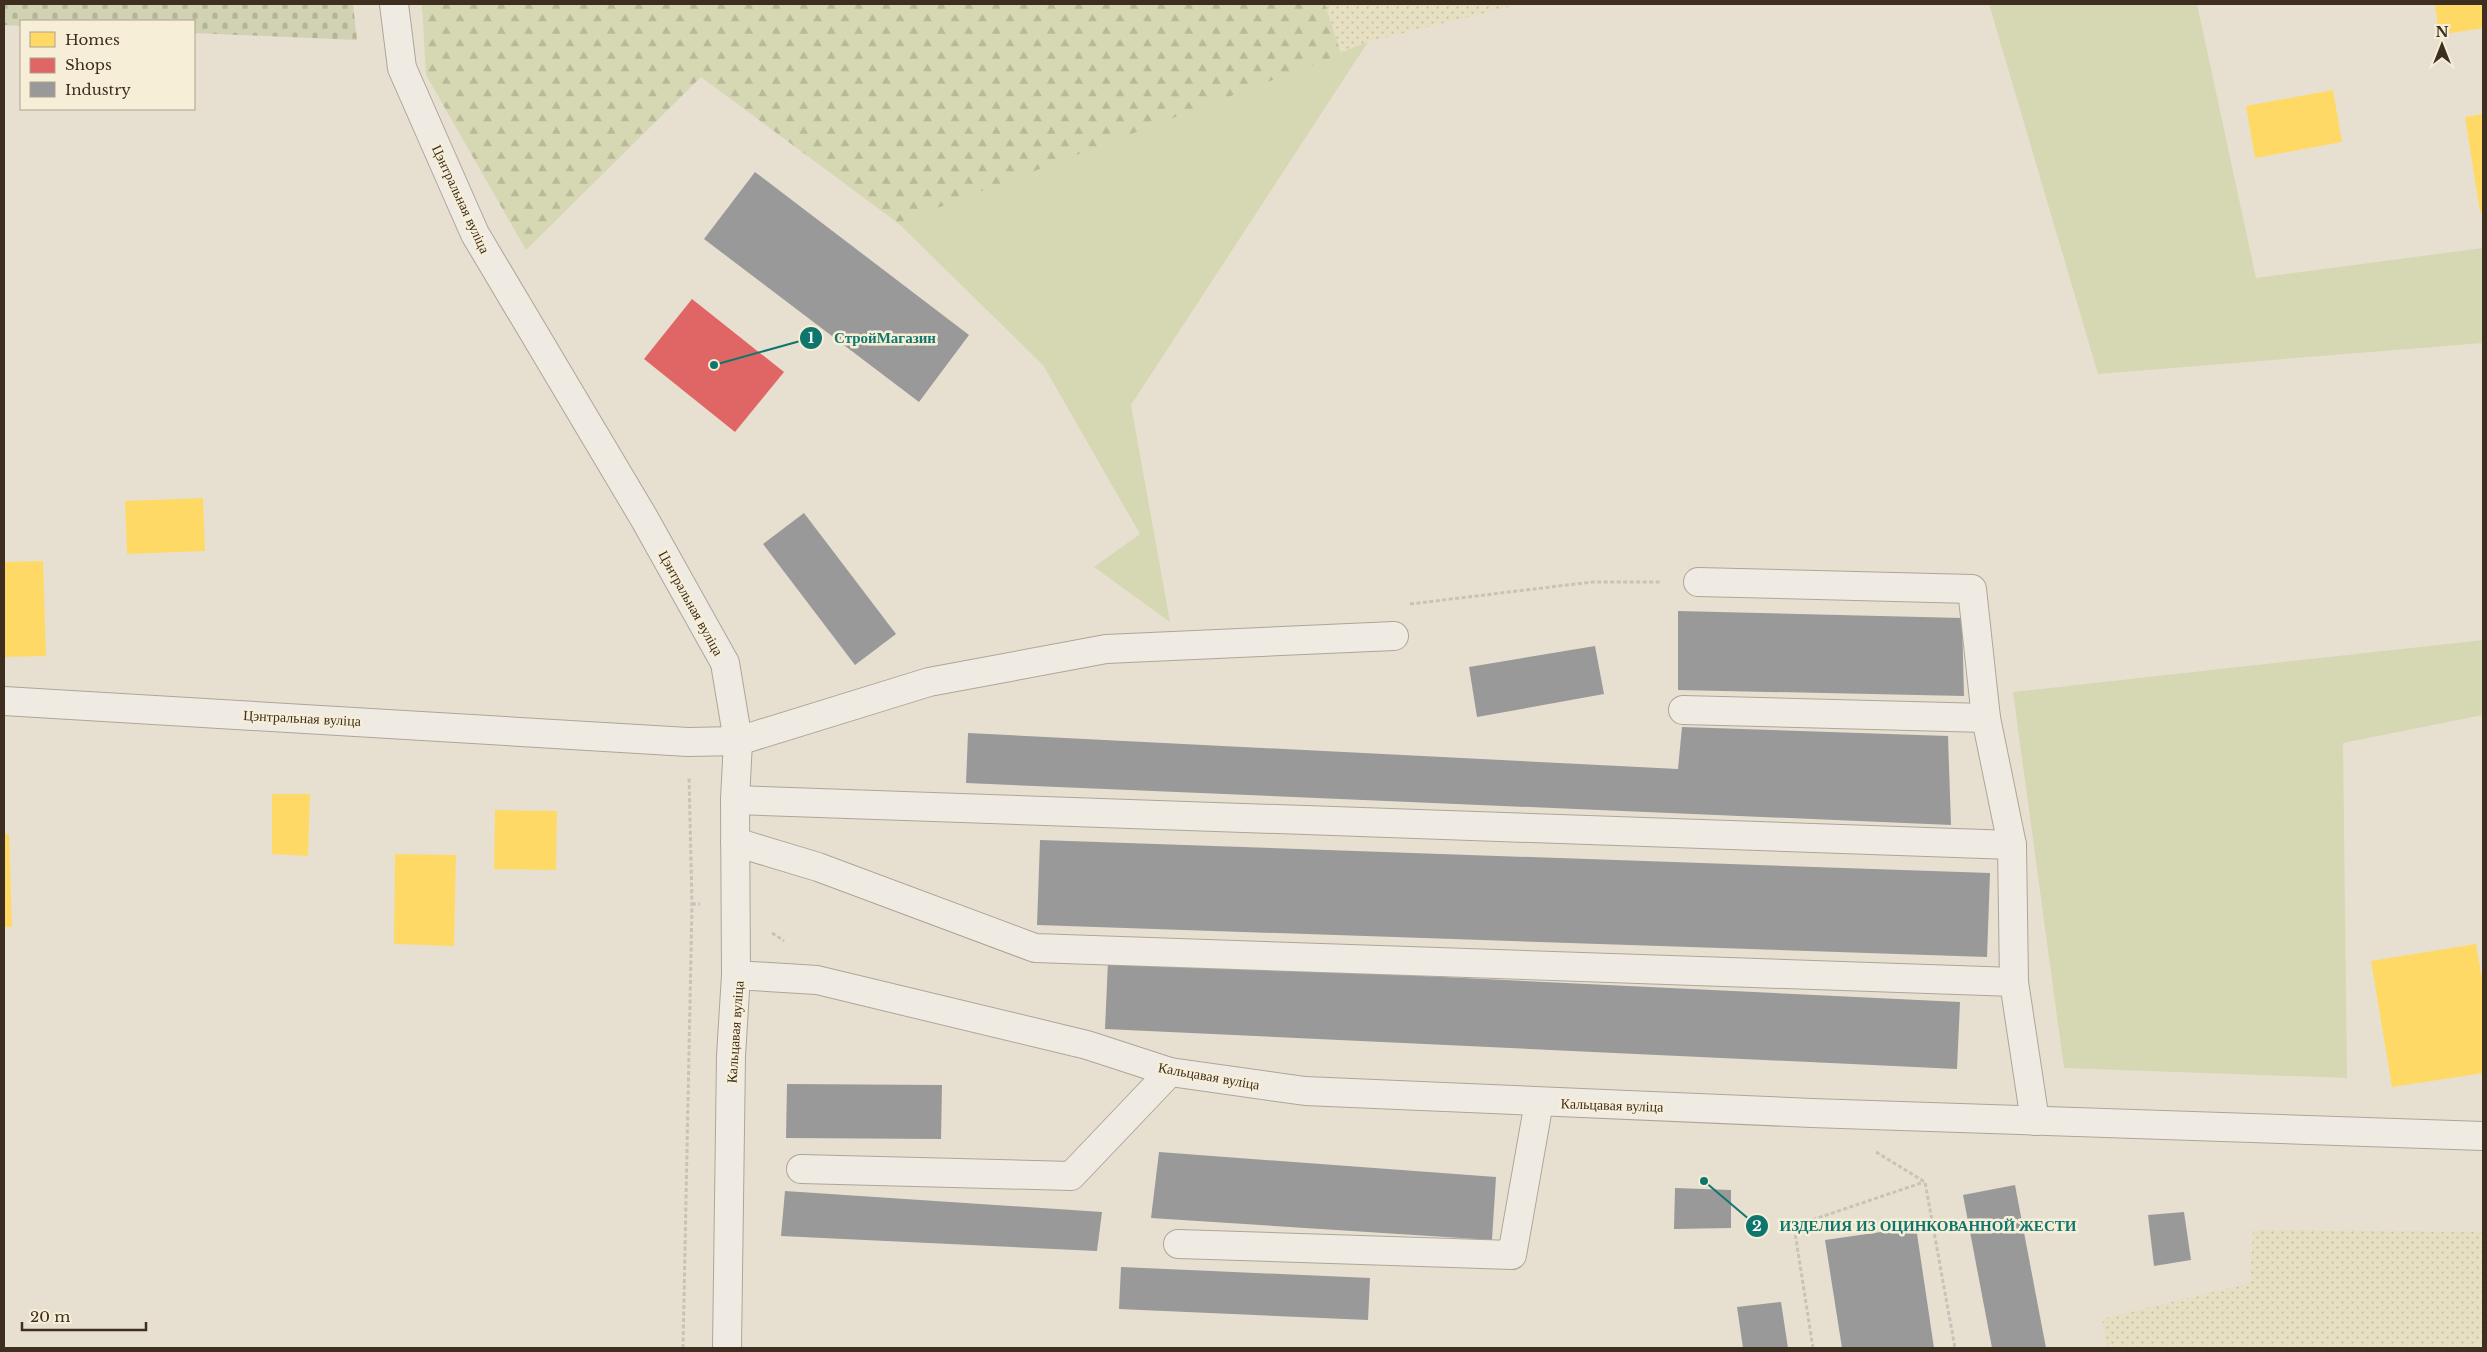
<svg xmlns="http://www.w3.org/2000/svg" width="2487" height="1352" font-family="'Libre Baskerville',serif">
  <defs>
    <pattern id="farmland-dots" width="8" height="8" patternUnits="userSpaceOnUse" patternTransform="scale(1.25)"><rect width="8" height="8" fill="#e6dfc2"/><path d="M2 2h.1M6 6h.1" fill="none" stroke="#c6c0a6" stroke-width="1.8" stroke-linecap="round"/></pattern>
    <pattern id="forest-firs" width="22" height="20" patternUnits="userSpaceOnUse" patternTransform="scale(1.25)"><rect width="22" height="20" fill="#d6d7b3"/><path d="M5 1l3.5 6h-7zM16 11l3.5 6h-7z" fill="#b9b99a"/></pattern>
    <pattern id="cemetery-stones" width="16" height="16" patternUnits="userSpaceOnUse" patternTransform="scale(1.25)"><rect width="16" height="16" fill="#d1d1b3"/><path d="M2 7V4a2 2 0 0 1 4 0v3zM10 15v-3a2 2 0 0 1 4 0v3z" fill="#b4b49a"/></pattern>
  </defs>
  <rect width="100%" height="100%" fill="#e7e0d1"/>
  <g fill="url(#farmland-dots)">
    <path d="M1325,4h196l-153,38 -27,12z"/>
    <path d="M2253,1230l230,2v116h-376l-5,-29 148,-36z"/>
  </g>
  <g fill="#d6d7b3">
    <path d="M1989,4h208l59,274 227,-30v95l-385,31z"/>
    <path d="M1368,42l-237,363 39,217 -76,-55 46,-33 -97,-169 -145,-142z"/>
    <path d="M2483,640v75l-140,28 4,335 -283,-10 -51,-376z"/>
  </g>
  <path fill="url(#forest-firs)" d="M422,4h903l16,50 -443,169 -197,-146 -175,173 -100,-175z"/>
  <path fill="url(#cemetery-stones)" d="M4,4h349l4,36 -163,-7v-12h-173v5l-17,-1z"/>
  <g fill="#ffd966">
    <path d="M2435,4h48v24l-44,7z"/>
    <path d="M2333,90l9,52 -87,16 -9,-52z"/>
    <path d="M2483,114v97l-3,1 -15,-95z"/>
    <path d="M203,498l2,53 -78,3 -2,-53z"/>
    <path d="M43,561l3,95 -42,1v-95z"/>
    <path d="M272,794h38l-2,62 -36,-2z"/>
    <path d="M495,810l62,1 -1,59 -62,-1z"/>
    <path d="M4,834h5l3,93h-8z"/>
    <path d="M395,854l61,1 -2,91 -60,-2z"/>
    <path d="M2476,944l7,41v88l-91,14 -21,-126z"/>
  </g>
  <path fill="#e06666" d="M692,299l92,73 -49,60 -91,-73z"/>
  <g fill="#999">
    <path d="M755,172l214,163 -50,67 -215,-163z"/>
    <path d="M804,513l92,121 -41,31 -92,-121z"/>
    <path d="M1678,611l284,7 2,78 -286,-6z"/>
    <path d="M1595,646l9,48 -127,23 -8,-50z"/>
    <path d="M1682,727l266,9 3,89 -985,-42 2,-50 710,36z"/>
    <path d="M1040,840l950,33 -3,84 -950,-32z"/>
    <path d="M1108,961l852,41 -3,67 -852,-40z"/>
    <path d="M787,1084l155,1 -1,54 -155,-1z"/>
    <path d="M1159,1152l337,25 -4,63 -341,-22z"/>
    <path d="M2015,1185l31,163h-54l-29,-153z"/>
    <path d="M1675,1188l56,2v38l-57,1z"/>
    <path d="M785,1191l317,21 -5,39 -316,-15z"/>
    <path d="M2184,1212l7,48 -37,6 -6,-51z"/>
    <path d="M1916,1227l18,121h-92l-17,-108z"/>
    <path d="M1121,1267l249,11 -2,42 -249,-11z"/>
    <path d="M1781,1302l7,46h-45l-6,-41z"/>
  </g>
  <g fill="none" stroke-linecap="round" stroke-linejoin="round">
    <g stroke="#ada599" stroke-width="30">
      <g id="minor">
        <path d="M394,4l8,64 73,166 169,284 81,145 13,78 -3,59 1,175"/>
        <path d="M1698,582l274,7 14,129 26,127 2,137 21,139"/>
        <path d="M4,701l684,41 50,-1 191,-59 177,-33 288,-13"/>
        <path d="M1683,710l303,8"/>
        <path d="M735,800l1277,45"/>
        <path d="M735,842l83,25 217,81 979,34"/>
        <path d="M801,1169l270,7 99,-104"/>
        <path d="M1178,1244l334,11 27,-153"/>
        <path d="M727,1348l4,-292 5,-81 81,5 270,65 83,27 135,19 507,22 671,23"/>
      </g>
    </g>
    <g stroke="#c8c2b9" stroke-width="3" stroke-dasharray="4 2.5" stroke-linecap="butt">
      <path d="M1410,604l182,-22h70"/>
      <path d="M692,904h8"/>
      <path d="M772,933l12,8"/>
      <path d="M1876,1152l49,30 30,166"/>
      <path d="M683,1348l9,-444 -3,-127"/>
      <path d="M1813,1348l-19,-122 130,-44"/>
    </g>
    <use href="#minor" stroke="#efebe3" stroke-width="28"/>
  </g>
  <g text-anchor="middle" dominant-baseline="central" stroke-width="5" stroke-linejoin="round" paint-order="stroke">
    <g font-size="14" fill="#3d2e20" stroke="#f7eed8">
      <text transform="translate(461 199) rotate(65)">Цэнтральная вуліца</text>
      <text transform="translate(691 603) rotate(61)">Цэнтральная вуліца</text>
      <text transform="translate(302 718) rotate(3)">Цэнтральная вуліца</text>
      <text transform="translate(735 1032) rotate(-86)">Кальцавая вуліца</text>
      <text transform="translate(1209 1076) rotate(10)">Кальцавая вуліца</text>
      <text transform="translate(1612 1105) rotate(2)">Кальцавая вуліца</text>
    </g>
  </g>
  <path fill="none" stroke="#0f766e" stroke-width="2" d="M714 365L811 338M1704 1181L1757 1226"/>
  <g fill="#0f766e" stroke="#f7eed8" stroke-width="2">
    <circle cx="714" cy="365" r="5"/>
    <circle cx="1704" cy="1181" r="5"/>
    <circle cx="811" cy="338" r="12"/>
    <circle cx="1757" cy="1226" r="12"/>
  </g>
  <g font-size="15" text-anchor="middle" font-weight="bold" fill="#fff">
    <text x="811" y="343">1</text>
    <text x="1757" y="1231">2</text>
  </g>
  <g font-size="15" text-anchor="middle" font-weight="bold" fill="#0f766e" stroke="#f7eed8" stroke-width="5" stroke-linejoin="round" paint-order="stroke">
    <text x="885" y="343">СтройМагазин</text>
    <text x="1928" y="1231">ИЗДЕЛИЯ ИЗ ОЦИНКОВАННОЙ ЖЕСТИ</text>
  </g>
  <rect width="2487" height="1352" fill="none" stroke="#3d2e20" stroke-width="10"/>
  <rect x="20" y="20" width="175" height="90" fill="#f7eed8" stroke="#ada18e"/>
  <rect x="30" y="32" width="25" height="15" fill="#ffd966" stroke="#ada18e"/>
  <text x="65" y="45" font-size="15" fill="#3d2e20">Homes</text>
  <rect x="30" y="58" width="25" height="15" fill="#e06666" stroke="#ada18e"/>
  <text x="65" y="70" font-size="15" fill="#3d2e20">Shops</text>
  <rect x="30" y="82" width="25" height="15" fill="#999999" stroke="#ada18e"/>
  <text x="65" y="95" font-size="15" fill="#3d2e20">Industry</text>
  <g transform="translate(2442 45)" stroke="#f7eed8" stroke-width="4" paint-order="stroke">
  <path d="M0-4L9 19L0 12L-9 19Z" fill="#3d2e20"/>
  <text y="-8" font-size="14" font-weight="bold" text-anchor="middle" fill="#3d2e20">N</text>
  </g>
  <path d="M22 1322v8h124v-8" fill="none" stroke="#3d2e20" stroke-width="2.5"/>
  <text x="30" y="1322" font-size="15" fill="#3d2e20" stroke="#f7eed8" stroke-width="4" paint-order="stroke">20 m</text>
</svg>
